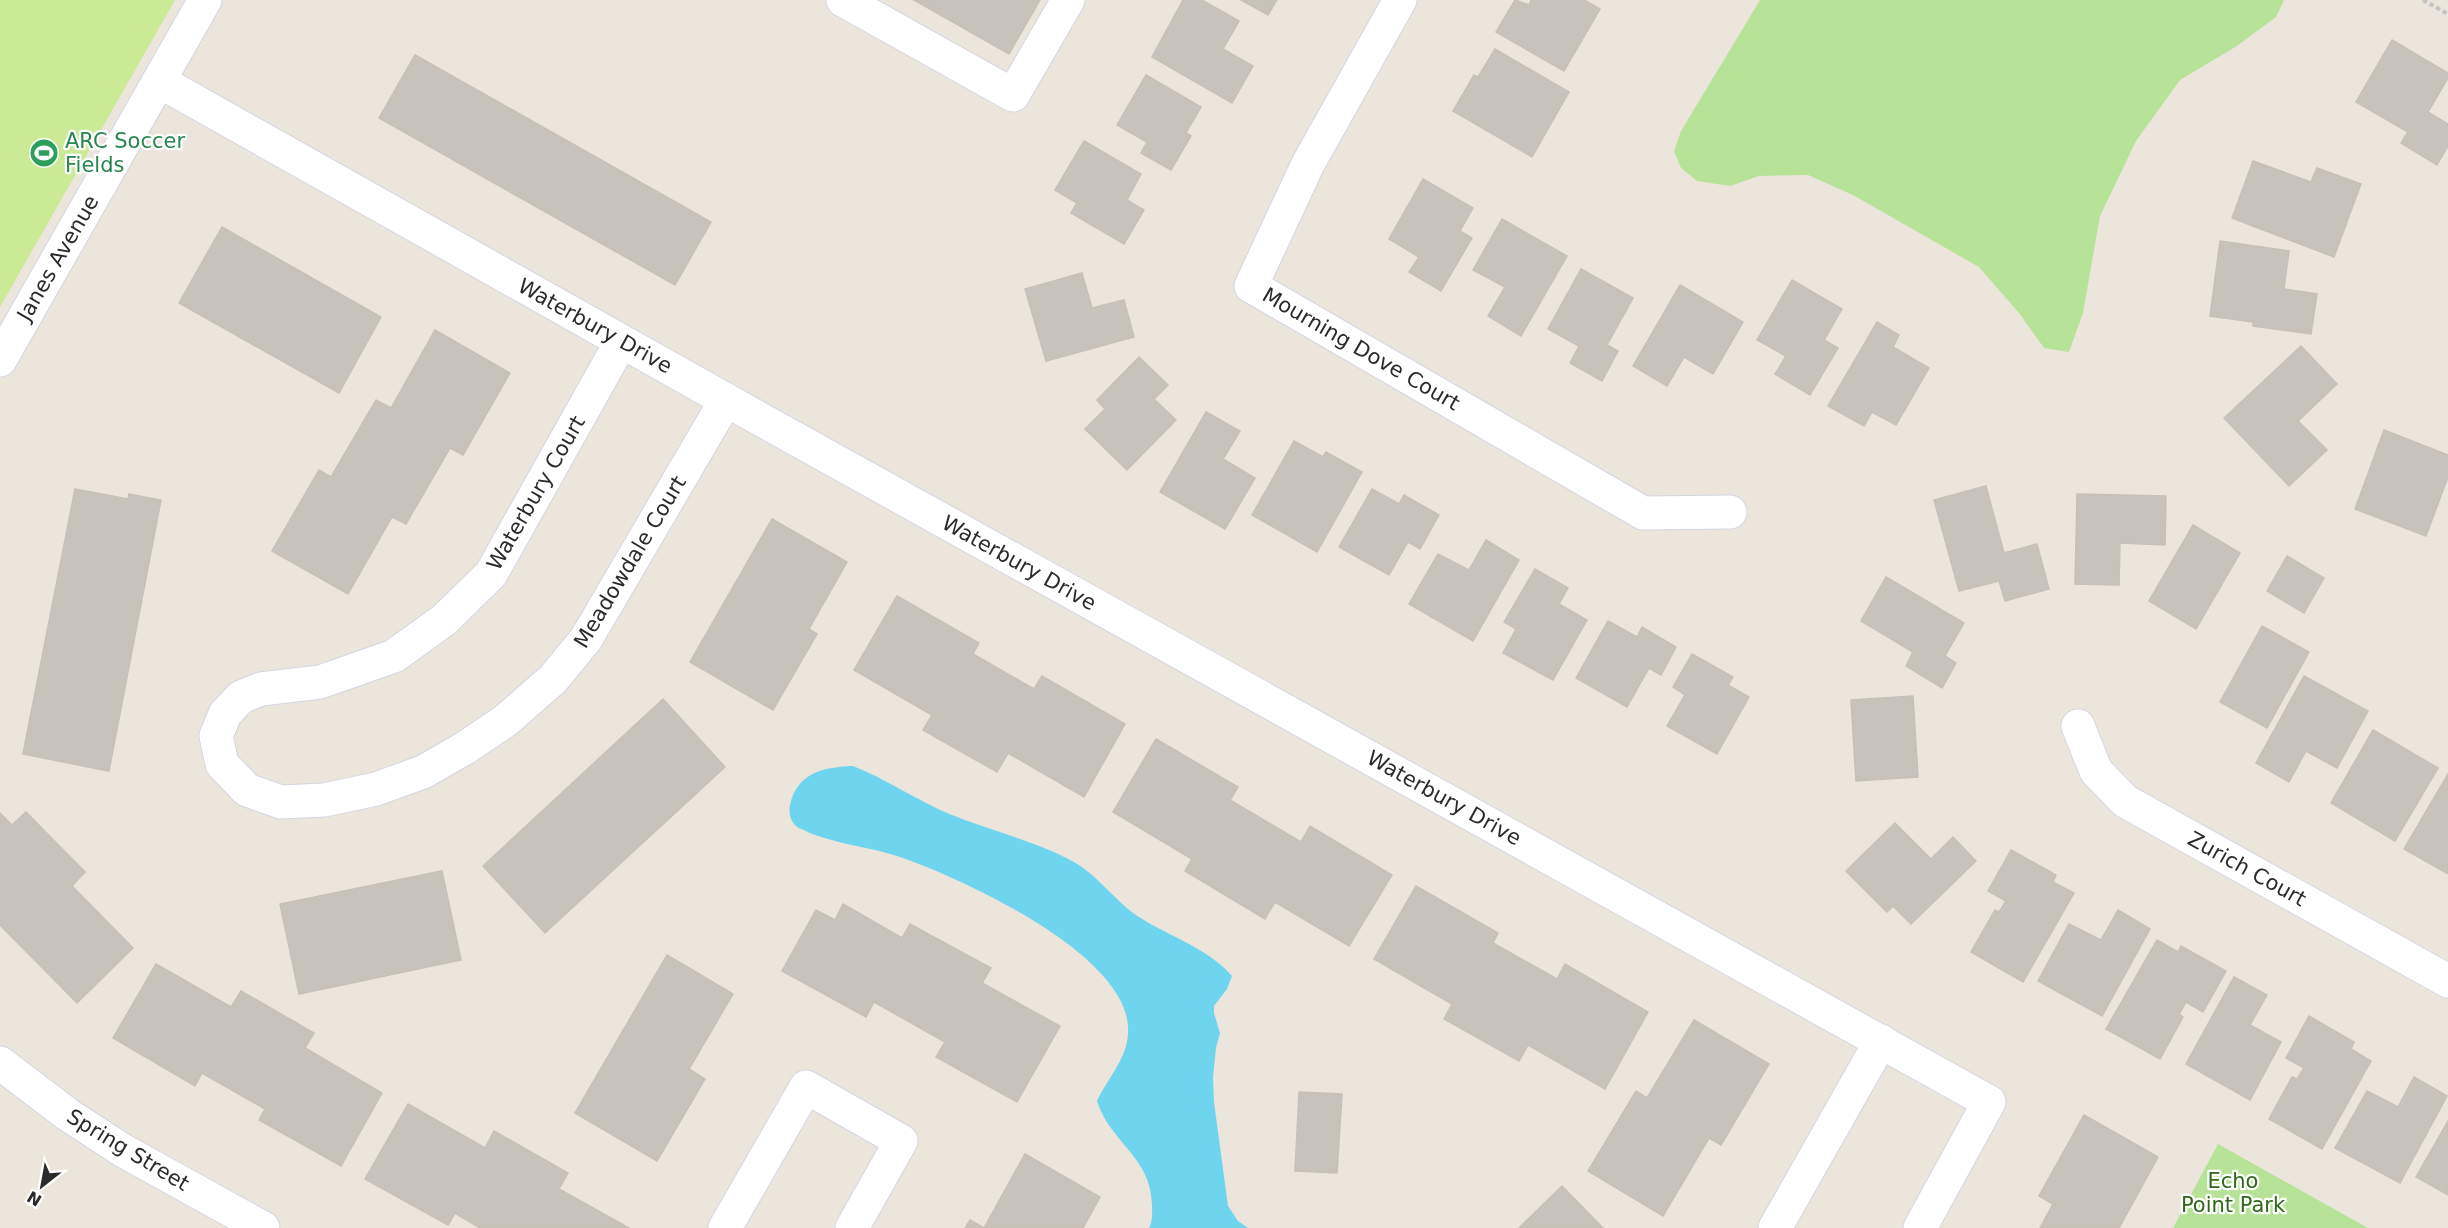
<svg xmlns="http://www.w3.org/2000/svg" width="2448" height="1228" font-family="'DejaVu Sans',sans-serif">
  <rect width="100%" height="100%" fill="#ece5dc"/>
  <g fill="#b7e399">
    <path d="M1760,0h524l-8,17 -39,29 -57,34 -44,61 -36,75 -17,97 -14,39 -25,-4 -25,-35 -40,-46 -126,-72 -45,-20 -49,1 -29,10 -33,-5 -16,-13 -7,-17 7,-20z"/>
    <path d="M2218,1144l150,84h-195z"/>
  </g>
  <path fill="#cbea95" d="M0,0h175l-175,307z"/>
  <path fill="#6fd5ef" d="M853,766c33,13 62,33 94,47 41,17 89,28 127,49 23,13 38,35 59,51 31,22 73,33 99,63l-5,13 -13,17v7l6,20 -4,15 -3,29 1,25 14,104 10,15 10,7h-99c4,-8 3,-14 3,-23 -1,-49 -42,-62 -55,-104 11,-24 33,-45 31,-74 -3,-74 -167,-149 -228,-170 -33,-11 -69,-13 -101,-29 -8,-4 -11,-15 -9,-23 7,-33 35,-38 63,-39z"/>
  <g fill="#c7c3bb" stroke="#c8c0b6" stroke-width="1.5">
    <path d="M914,0h126l-31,54z"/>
    <path d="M1183,0h19l37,21 -16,28 30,17 -21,37 -80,-46z"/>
    <path d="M1241,0h36l-9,15z"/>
    <path d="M1515,0l14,5 2,-5h53l16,9 -36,62 -68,-39z"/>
    <path d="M2392,40l56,33v5l-20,34 20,12v22l-11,19 -36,-22 7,-11 -52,-30z"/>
    <path d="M1495,49l74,43 -37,65 -79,-46 21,-36 4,2z"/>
    <path d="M415,55l296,167 -36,63 -296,-167z"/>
    <path d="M1146,75l55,32 -15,26 5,3 -20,34 -30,-17 6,-11 -30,-17z"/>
    <path d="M1084,141l57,33 -14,26 17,10 -20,34 -53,-31 6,-10 -22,-13z"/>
    <path d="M2253,161l58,21 6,-14 44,16 -27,73 -102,-39z"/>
    <path d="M1423,179l50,29 -13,23 12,7 -31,53 -32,-19 10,-15 -30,-18z"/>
    <path d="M1502,219l65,37 -46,80 -33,-20 17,-29 -32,-17z"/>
    <path d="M222,227l159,90 -42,76 -160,-90z"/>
    <path d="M2220,241l69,10 -5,38 33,5 -6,40 -58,-8v-4l-43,-6z"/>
    <path d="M1581,269l52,29 -26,47 11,6 -16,30 -32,-18 9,-17 -31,-17z"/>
    <path d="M1082,273l10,35 32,-8 10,37 -88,24 -21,-72z"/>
    <path d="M1792,280l50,29 -18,31 14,8 -28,47 -35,-21 11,-18 -29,-16z"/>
    <path d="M1680,285l63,37 -30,52 -29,-17 -17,29 -34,-20z"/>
    <path d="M1877,322l22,13 -6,12 36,21 -33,57 -24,-13 -8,14 -36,-20z"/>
    <path d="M435,330l75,43 -47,82 -13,-7 -44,76 -14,-7 -44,77 -76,-43 47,-81 12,7 45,-77 15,8z"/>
    <path d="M2301,346l36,38 -39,37 29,29 -38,36 -65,-68z"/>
    <path d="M1139,357l29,28 -14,14 22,21 -49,50 -42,-41 20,-20 -8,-9z"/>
    <path d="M1206,412l34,19 -17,28 32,19 -30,51 -65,-37z"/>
    <path d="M2384,430l64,25v22l-22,59 -71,-27z"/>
    <path d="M1294,441l29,16 3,-5 36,20 -45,80 -65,-37z"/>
    <path d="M1986,486l18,67 33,-9 12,45 -44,12 -6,-20 -40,10 -25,-91z"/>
    <path d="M75,489l53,10 1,-5 32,6 -52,271 -86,-17z"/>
    <path d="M1372,489l27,15 5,-9 35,20 -19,34 -12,-7 -19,33 -50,-28z"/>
    <path d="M2077,494l89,2 -1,49 -45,-2 -1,42 -44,-1z"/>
    <path d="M772,519l75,43 -38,67 8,5 -44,76 -83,-48z"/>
    <path d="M2193,525l47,28 -44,76 -47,-28z"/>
    <path d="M1486,540l33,20 -46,81 -64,-37 29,-50 31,16z"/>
    <path d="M2287,556l37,22 -20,35 -37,-22z"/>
    <path d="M1535,569l33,19 -9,16 28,16 -34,60 -50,-27 13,-24 -12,-7z"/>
    <path d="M1886,577l78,46 -19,33 11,7 -14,25 -36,-22 7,-14 -52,-31z"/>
    <path d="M897,596l82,47 -6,11 61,35 8,-13 83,48 -41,73 -76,-44 -11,19 -74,-42 9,-15 -78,-45z"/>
    <path d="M1608,621l29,16 5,-10 34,20 -15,28 -12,-7 -22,39 -51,-29z"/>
    <path d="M2262,626l47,26 -42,76 -47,-26z"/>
    <path d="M1692,654l41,23 -5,8 21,12 -32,57 -50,-28 18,-31 -12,-8z"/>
    <path d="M2304,676l64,35 -31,57 -31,-17 -17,31 -33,-19z"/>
    <path d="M1913,696l5,81 -62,4 -5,-81z"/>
    <path d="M663,699l62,68 -180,166 -62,-67z"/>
    <path d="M2373,730l65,38 -43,73 -64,-38z"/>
    <path d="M1156,739l82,48 -8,13 71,42 9,-16 82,49 -43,71 -74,-44 -10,17 -80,-48 7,-12 -79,-47z"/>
    <path d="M2448,774v100l-44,-25z"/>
    <path d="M26,812l59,60 -13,14 61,62 -56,55 -77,-78v-112l12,12z"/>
    <path d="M1895,823l36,36 22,-22 23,24 -65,63 -18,-18 -6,6 -41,-41z"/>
    <path d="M2011,850l45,25 -3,7 21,11 -51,89 -52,-30 24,-42 4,2 7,-11 -18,-10z"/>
    <path d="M442,871l19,89 -162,34 -19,-90z"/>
    <path d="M1416,886l82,47 -5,10 64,36 8,-15 83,48 -43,77 -77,-44 -9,16 -75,-42 8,-15 -78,-45z"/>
    <path d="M843,904l59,34 8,-14 81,44 -9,15 78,43 -43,76 -81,-45 9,-15 -71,-40 -8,15 -84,-46 34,-61 19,10z"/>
    <path d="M2118,910l32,19 -48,87 -64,-35 31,-57 32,16z"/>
    <path d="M2157,940l21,12 3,-6 45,25 -23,41 -17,-10 -7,12 4,3 -23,42 -54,-30z"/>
    <path d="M667,955l66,39 -44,75 16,10 -48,82 -82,-48z"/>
    <path d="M156,964l75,43 10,-16 73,42 -9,15 77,45 -41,73 -82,-46 6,-11 -63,-36 -7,13 -82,-48z"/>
    <path d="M2234,977l33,18 -17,30 31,17 -31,58 -64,-36z"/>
    <path d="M2309,1016l45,26 -3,7 20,12 -49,88 -53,-30 23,-42 5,2 7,-11 -18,-10z"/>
    <path d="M1694,1020l75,44 -48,81 -12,-7 -46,78 -75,-45 48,-80 11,7z"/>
    <path d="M2414,1077l33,19 -47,87 -65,-35 32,-57 31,16z"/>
    <path d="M1299,1092l43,2 -5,79 -42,-2z"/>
    <path d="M408,1104l77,44 9,-17 74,42 -9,16 70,39h-149l-25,-15 -7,12 -83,-46z"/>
    <path d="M2084,1115l74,42 -39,71h-79l13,-24 -14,-8z"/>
    <path d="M2448,1121v74l-32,-18z"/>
    <path d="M1025,1154l75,43 -17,31h-99z"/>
    <path d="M1562,1186l41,42h-84z"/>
    <path d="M970,1220l14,8h-19z"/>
  </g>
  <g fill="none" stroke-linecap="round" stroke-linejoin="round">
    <g stroke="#d2d6e3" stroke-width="35">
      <g id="minor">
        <path d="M843,0l170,95 55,-95"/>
        <path d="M1400,0l-92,164 -57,122 392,227 87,-1"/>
        <path d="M159,81l567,319 1263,702 -69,126"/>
        <path d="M621,342l-130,232 -47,46 -50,36 -74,26 -59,7 -20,8 -16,17 -9,22 6,28 25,26 34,12 43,-2 52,-11 47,-17 42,-24 40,-27 48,-42 33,-40 140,-239"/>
        <path d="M0,360l205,-360"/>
        <path d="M2078,726l18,45 29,30 323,180"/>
        <path d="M0,1063l67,51 55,36 141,78"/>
        <path d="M725,1228l81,-141 95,54 -49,87"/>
        <path d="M1775,1228l106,-187"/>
      </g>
    </g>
    <path stroke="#c3c3c3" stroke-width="4" stroke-dasharray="4.5 3" stroke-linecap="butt" d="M2423,0l25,14"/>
    <use href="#minor" stroke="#fff" stroke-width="33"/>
  </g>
  <defs>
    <g id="stadium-disc" transform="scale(1.5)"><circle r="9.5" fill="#2e9e5b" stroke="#fff"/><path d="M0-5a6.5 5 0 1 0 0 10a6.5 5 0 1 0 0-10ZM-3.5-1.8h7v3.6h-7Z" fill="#fff"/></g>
  </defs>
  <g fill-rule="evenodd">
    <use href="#stadium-disc" x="44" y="153"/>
  </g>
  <g text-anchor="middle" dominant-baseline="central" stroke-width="4.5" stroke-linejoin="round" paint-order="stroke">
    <g font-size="21" fill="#27864d" stroke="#fff" text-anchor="start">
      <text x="65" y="141">ARC Soccer<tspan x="65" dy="24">Fields</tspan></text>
    </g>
    <g font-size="21" fill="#2a2a2a" stroke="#fff">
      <text transform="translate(58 258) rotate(-60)">Janes Avenue</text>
      <text transform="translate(595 326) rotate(29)">Waterbury Drive</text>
      <text transform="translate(1361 349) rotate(30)">Mourning Dove Court</text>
      <text transform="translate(536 493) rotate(-60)">Waterbury Court</text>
      <text transform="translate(630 562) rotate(-59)">Meadowdale Court</text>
      <text transform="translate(1019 563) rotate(29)">Waterbury Drive</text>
      <text transform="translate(1444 798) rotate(29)">Waterbury Drive</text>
      <text transform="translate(2247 869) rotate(29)">Zurich Court</text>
      <text transform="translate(128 1150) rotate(31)">Spring Street</text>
    </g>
    <g font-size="21" fill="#2f681a" stroke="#fff">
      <text x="2233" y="1181">Echo<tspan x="2233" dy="24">Point Park</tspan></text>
    </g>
  </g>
  <g transform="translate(42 1186) rotate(211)" stroke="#ffffff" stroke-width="4.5" paint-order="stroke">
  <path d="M0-4.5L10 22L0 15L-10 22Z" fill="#2a2a2a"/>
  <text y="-9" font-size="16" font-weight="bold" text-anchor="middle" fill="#2a2a2a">N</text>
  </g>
</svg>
